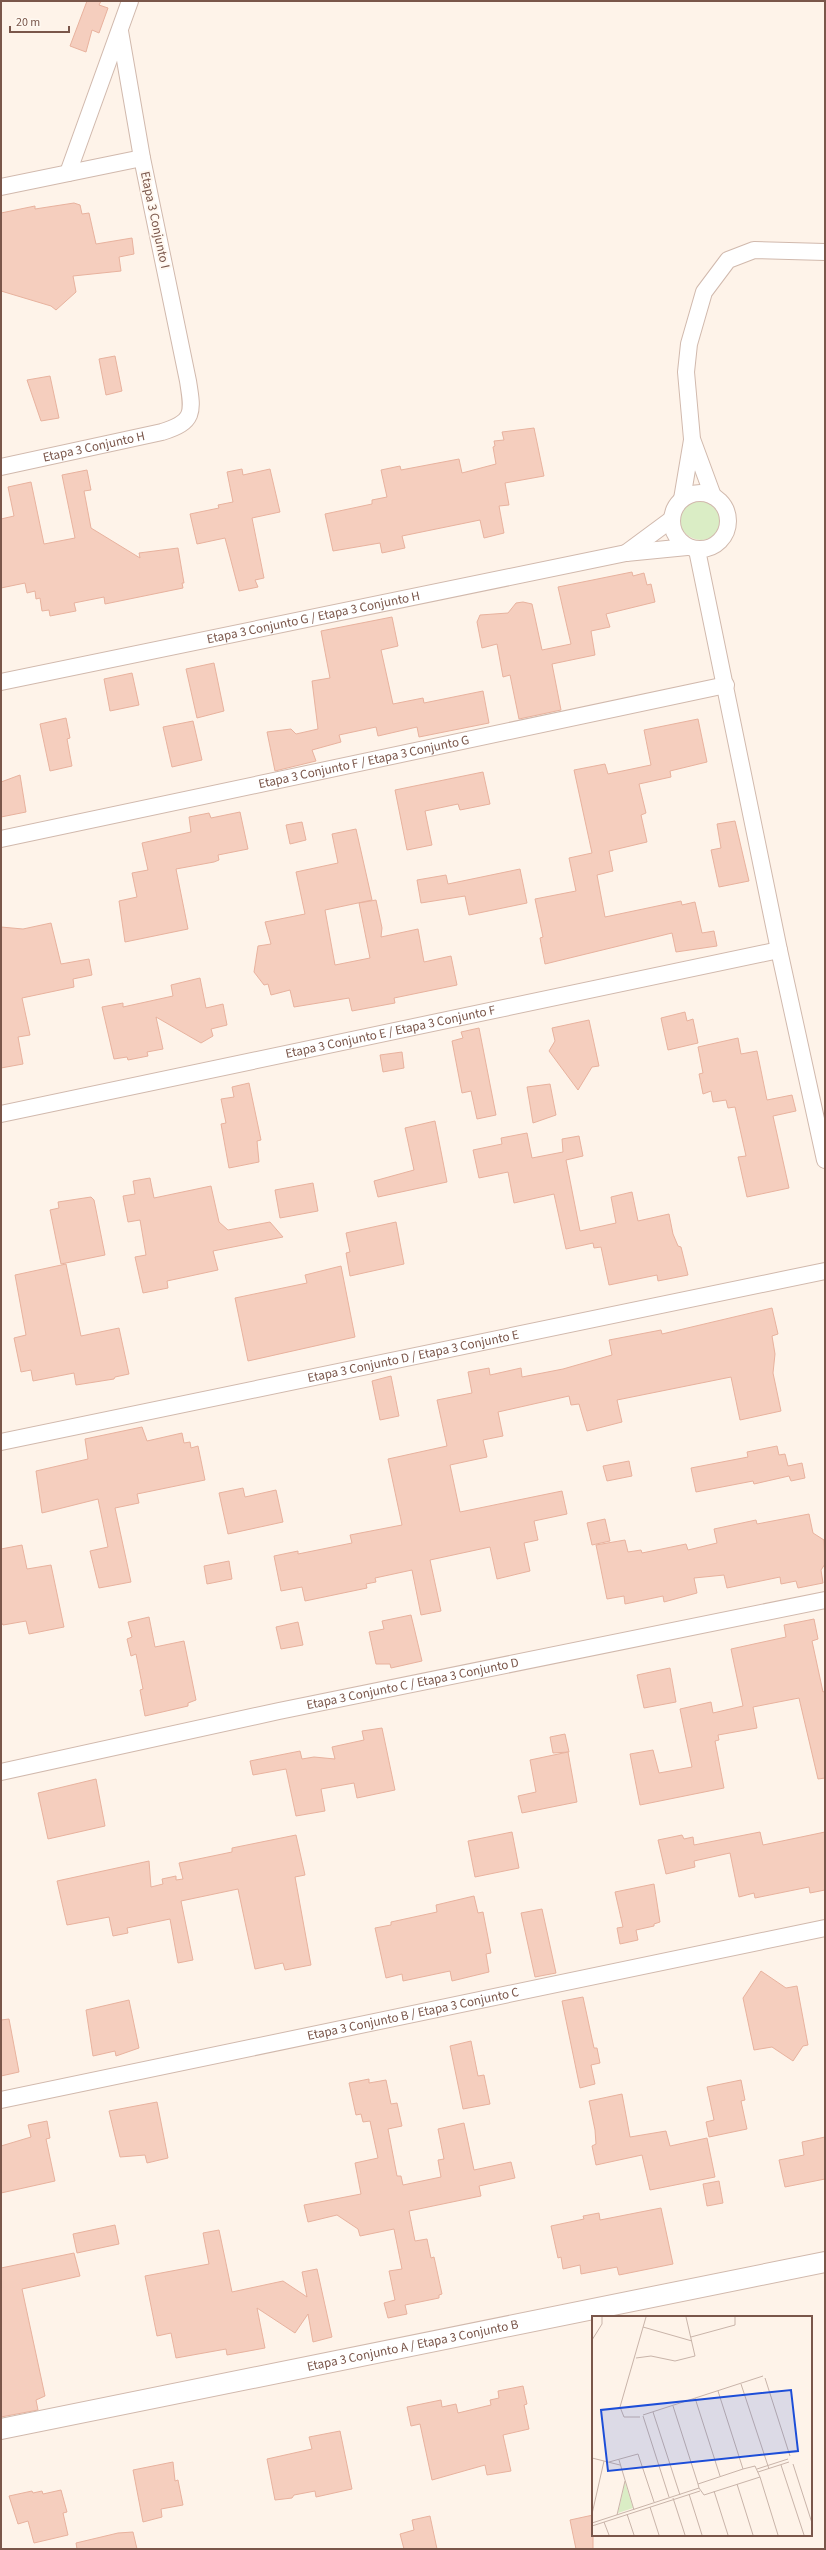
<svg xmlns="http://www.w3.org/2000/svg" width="826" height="2550" font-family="'Source Sans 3',sans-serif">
  <rect width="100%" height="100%" fill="#fef3e9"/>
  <circle fill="#daedc5" cx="701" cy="518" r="22"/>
  <g fill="#f5cebe" stroke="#e8b29e">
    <path d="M87,1h14l-2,4 9,3 -9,25 -7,-3 -6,22 -16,-6z"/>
    <path d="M74,203l6,2 2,9 7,-1 7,31 36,-6 2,16 -15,3 2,14 -48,5 3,16 -20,18 -5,-4 -50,-15v-78l34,-7v3z"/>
    <path d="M115,356l7,35 -16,4 -7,-36z"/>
    <path d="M50,376l9,42 -18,3 -14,-41z"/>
    <path d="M534,428l10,48 -39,7 4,22 -10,1 5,27 -20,5 -4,-18 -78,16 3,12 -23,5 -2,-10 -47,8 -8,-37 47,-10v-4l15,-3 -6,-27 19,-4 1,4 58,-11 3,14 34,-9 -3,-17 2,-1 -1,-5 10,-1 -2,-8z"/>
    <path d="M242,469l1,6 27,-6 10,43 -28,6 12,60 -9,2 3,7 -19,4 -14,-53 -28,6 -7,-30 29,-6 -1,-3 15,-3 -6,-30z"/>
    <path d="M87,470l4,20 -7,1 7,37 49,30 -1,-5 39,-5 6,35h-2l1,5 -78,16 -1,-7 -30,6 2,8 -26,5 -1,-6 -7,1 -2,-13 -4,1 -1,-8 -8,2 -2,-10 -24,5v-69l13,-3 -6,-29 23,-5 13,62 31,-6 -13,-63z"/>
    <path d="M632,572l1,4 11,-3 3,12 4,-1 4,18 -49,12 4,13 -19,4 4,24 -43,9 9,46 -42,9 -9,-44 -7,2 -6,-33 -15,4 -5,-26 3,-7 28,-2 8,-10 7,-1 9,2 10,46 29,-6 -13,-57z"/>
    <path d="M392,617l6,29 -17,4 12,54 30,-6 1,5 59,-12 6,32 -70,14 -2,-10 -39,9 -2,-9 -37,8 2,7 -29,8 4,11 -41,10 -8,-39 24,-3 5,5 22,-5 -6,-48 18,-3 -9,-47z"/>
    <path d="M214,663l10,48 -27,7 -11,-49z"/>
    <path d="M132,673l7,32 -29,6 -6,-32z"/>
    <path d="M66,718l4,20 -3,1 5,27 -22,5 -10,-47z"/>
    <path d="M698,719l9,43 -37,9 1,6 -32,7 7,29 -5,2 6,27 -38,9 4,20 -16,4 8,42 76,-16 1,4 13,-3 7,31 12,-2 3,15 -41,6 -4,-19 -127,31 -5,-26 3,-1 -8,-38 41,-8 -7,-33 23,-5 -18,-83 31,-6 3,10 43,-9 -7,-35z"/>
    <path d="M193,721l9,39 -30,7 -9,-40z"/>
    <path d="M483,772l7,32 -30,6 -2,-6 -33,7 7,34 -25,5 -12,-60z"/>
    <path d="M20,775l6,37 -25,5v-35z"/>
    <path d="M240,812l8,37 -30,6 1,5 -5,2 -38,7 12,60 -63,13 -6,-41 18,-4 -5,-24 16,-3 -6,-27 49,-11 -2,-15 20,-4 2,5z"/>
    <path d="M735,821l14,60 -30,6 -8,-37 10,-2 -4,-24z"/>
    <path d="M302,822l4,18 -16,4 -4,-19z"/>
    <path d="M356,829l16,71 -47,10 10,55 35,-7 -11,-55 17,-3 6,28 -1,9 37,-8 6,33 27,-6 6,29 -63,13 1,5 -43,8 -3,-13 -55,9 -4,-17 -19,5 -3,-11 -4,1 -10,-13 4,-26 13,-2 -6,-22 40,-8 -9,-42 42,-9 -6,-29z"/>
    <path d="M520,869l7,34 -58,12 -4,-19 -44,7 -4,-23 29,-5 2,9z"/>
    <path d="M51,923l10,41 28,-5 3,16 -19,4 1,8 -52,11 8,37 -12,2 5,27 -22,4v-141l22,2z"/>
    <path d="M200,978l6,30 17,-4 4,21 -16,4 2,7 -12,7 -45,-26 7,32 -16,3 1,4 -20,4 -1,-3 -13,2 -12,-52 21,-4v4l50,-11 -2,-11z"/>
    <path d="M685,1012l2,9 6,-2 5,24 -30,7 -7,-32z"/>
    <path d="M589,1020l10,46 -7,1 -14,23 -29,-39 6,-10 -3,-13z"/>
    <path d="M479,1028l17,87 -19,4 -6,-28 -9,2 -10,-52 11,-3 -2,-6z"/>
    <path d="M738,1038l3,16 16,-3 10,49 25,-5 4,16 -23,5 16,72 -42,9 -9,-40 8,-1 -11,-49 -7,1 -2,-8 -13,2 -2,-11 -8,3 -4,-20 4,-1 -5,-26z"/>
    <path d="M402,1052l2,16 -21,4 -3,-17z"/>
    <path d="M249,1083l12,57 -4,1 2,21 -30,6 -8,-44 5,-1 -5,-24 13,-2 -2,-10z"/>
    <path d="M550,1084l6,31 -23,8 -6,-36z"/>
    <path d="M435,1121l12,61 -69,15 -4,-16 40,-11 -9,-42z"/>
    <path d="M527,1133l5,25 31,-6 -1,-13 17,-3 4,20 -17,4 14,71 36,-8 -5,-26 21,-5 6,29 31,-7 4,20 5,12 3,1 7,28 -30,6 -1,-6 -48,10 -8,-38 -7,1 -1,-5 -27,6 -12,-55 -40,9 -6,-31 -29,6 -6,-28 29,-6 -1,-6z"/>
    <path d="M150,1178l4,20 57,-12 8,36 9,8 42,-8 13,15 -70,14 5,19 -51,11 1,7 -25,5 -8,-36 11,-2 -6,-35 -12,2 -5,-26 12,-2 -2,-13z"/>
    <path d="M313,1183l5,28 -38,7 -5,-28z"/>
    <path d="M91,1197l3,3 11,55 -44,9 -11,-54 9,-2 -1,-6z"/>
    <path d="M396,1222l8,42 -54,12 -4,-23 4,-1 -4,-19z"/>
    <path d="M66,1264l15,72 38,-8 10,46 -14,3 -1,2 -38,6 -2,-12 -41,8 -2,-11 -10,2 -7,-34 12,-3 -11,-60z"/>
    <path d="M341,1266l14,71 -107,24 -13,-63 72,-15 -2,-8z"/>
    <path d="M772,1308l6,26 -6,2 3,18 -2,19 8,38 -41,9 -9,-43 -114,23 5,22 -35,9 -8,-27 -8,1 -2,-9 -71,16 5,24 -20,4 4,17 -37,8 10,47 102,-21 5,23 -33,7 4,19 -14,3 6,28 -33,8 -7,-32 -60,13 11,51 -20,4 -9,-45 -37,8 1,4 -10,2 1,4 -62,13 -3,-14 -21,4 -7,-35 24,-5v3l54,-11 -2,-8 52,-10 -14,-66 59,-13 -10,-46 35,-7 -4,-21 21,-4 1,7 31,-7 1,9 41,-8 49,-14 -3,-15 52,-10 1,4z"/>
    <path d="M391,1376l8,40 -19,4 -8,-39z"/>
    <path d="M142,1427l5,14 35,-8 2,10 6,-1 1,6 7,-2 7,34 -68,14 2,9 -24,5 16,74 -32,6 -9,-37 18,-4 -10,-48 -56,14 -6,-42 52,-12 -3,-20z"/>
    <path d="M777,1446l2,9 6,-1 3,12 14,-3 3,15 -14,3 -2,-5 -35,8 -1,-3 -57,11 -5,-24 57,-11 -1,-5z"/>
    <path d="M629,1461l3,15 -25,5 -4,-15z"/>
    <path d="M243,1488l2,9 31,-7 7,32 -55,12 -9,-41z"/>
    <path d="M809,1514l4,19 11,7 1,24 -4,6 2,13 -25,5 -2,-7 -15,3 -1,-7 -53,11 -3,-13 -30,3 3,15 -33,9 -1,-6 -38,8 -1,-8 -17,3 -11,-54 29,-5 3,12 13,-2 1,3 44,-9 2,6 29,-7 -3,-14 42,-9 1,4z"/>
    <path d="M605,1519l5,22 -18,4 -5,-22z"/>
    <path d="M22,1545l5,24 24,-4 13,62 -35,7 -3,-13 -23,4 -2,-3v-73z"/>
    <path d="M229,1561l3,18 -25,5 -3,-18z"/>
    <path d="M411,1615l11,46 -31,7 -1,-4h-14l-7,-32 15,-3 -2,-8z"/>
    <path d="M149,1617l6,30 29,-6 12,59 -8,3v3l-43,10 -5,-26 3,-1 -7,-35 -5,2 -4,-17 5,-2 -4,-15z"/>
    <path d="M814,1619l4,20 -6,2 11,51 2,-1v87l-7,1 -19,-81 -46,9 4,21 -39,7 1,5 -4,1 9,47 -84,17 -10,-51 23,-4 6,23 33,-6 -12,-58 31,-7 2,11 30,-7 -12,-57 55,-12 -2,-12z"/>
    <path d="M298,1622l5,23 -22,4 -5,-22z"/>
    <path d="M670,1668l6,34 -32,6 -7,-33z"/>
    <path d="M382,1728l13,62 -38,8 -3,-15 -33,6 4,22 -29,5 -10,-47 -33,6 -3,-14 50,-10 2,8 12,-2 21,2 -3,-12 32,-7 -2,-9z"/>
    <path d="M565,1734l4,18 -16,1 -3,-16z"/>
    <path d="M568,1752l9,50 -55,11 -4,-17 18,-4 -6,-32z"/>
    <path d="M96,1779l9,47 -57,13 -10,-46z"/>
    <path d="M512,1832l7,36 -44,9 -7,-36z"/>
    <path d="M760,1832l3,13 62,-13v58l-15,3 -1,-6 -54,11 -1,-5 -15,4 -9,-44 -36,8 1,6 -29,7 -8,-34 24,-5 2,4 9,-2 1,8z"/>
    <path d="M296,1835l9,40 -10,2 16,88 -26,5 -2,-7 -28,6 -17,-80 -57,12 12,59 -15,3 -8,-44 -43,9 1,5 -15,3 -4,-19 -42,8 -10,-44 92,-20 2,26 12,-3 -1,-5 14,-3v4l7,-1 -4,-16 53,-11v-4z"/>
    <path d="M654,1884l6,38 -6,2v2l-18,4 2,10 -18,4 -3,-16 6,-1 -8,-35z"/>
    <path d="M474,1896l4,17 5,-1 8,41 -5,1 3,18 -37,9 -2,-10 -47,10 -1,-7 -16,4 -11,-50 16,-3v-3l46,-10 -1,-7z"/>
    <path d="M542,1909l14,64 -21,4 -14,-64z"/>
    <path d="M761,1971l25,17 11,-2 11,59 -5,1 -10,15 -21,-14 -18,3 -11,-52z"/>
    <path d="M583,1997l11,51h3l3,15 -9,2 4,19 -15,4 -18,-87z"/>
    <path d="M129,2000l10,48 -23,8 -1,-5 -22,5 -7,-46z"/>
    <path d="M9,2019l10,53 -18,4v-56z"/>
    <path d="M471,2041l7,35 6,-1 6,29 -27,5 -13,-63z"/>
    <path d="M369,2079v4l17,-3 5,24 6,-1 5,23 -14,3 9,47h4l2,9 38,-8 -3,-17 6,-1 -6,-30 26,-6 10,47 37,-8 4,16 -36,8 2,10 -72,15 6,30 12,-2 4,19 3,-1 8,37 -3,1v3l-34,7 2,9 -19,4 -4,-15 11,-3 -6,-29 13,-2 -8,-40 -34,7 -2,-7 -21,-14 -29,7 -4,-17 57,-11 -6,-31 23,-5 -8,-37 -7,1 -2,-8 -5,1 -7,-32z"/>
    <path d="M741,2080l4,20 -4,1 6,28 -38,8 -3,-15 8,-2 -7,-33z"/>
    <path d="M622,2094l8,43 36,-6 4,15 37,-8 8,39 -65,13 -8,-35 -46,10 -4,-19 4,-2 -1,-14 -6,-29z"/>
    <path d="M157,2102l11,56 -21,5 -2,-8 -25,2 -11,-46z"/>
    <path d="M47,2121l3,17 -4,1 9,42 -54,12v-47l30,-9 -3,-12z"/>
    <path d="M825,2137v42l-40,8 -6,-27 25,-5 -2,-13z"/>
    <path d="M719,2181l4,22 -16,3 -4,-22z"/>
    <path d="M661,2208l12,56 -54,11 -2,-8 -36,7 -1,-9 -17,4 -2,-12 -3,1 -7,-32 33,-7 -1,-3 16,-3 1,7z"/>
    <path d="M115,2225l4,19 -42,9 -4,-19z"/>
    <path d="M219,2230l13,62 51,-11 24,16 -5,-25 15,-3 15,68 -19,5 -5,-28 -13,19 -38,-25 8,40 -38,7 -1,-6 -50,9 -5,-25 -14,3 -12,-60 64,-12 -6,-31z"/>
    <path d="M74,2253l6,23 -58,13 23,107 -9,4 2,10 -37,7v-149z"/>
    <path d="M523,2386l4,18 -3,1 5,24 -26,6 8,36 -24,4 -2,-10 -53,15 -12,-56 -9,2 -4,-19 34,-7 1,7 14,-3 2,9 33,-8 -1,-5 9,-2 -1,-7z"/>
    <path d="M340,2431l12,58 -36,8 -1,-6 -21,4 -2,3 -17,2 -8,-41 45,-10 -3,-12z"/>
    <path d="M173,2462l2,19 3,-1 5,25 -22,4 1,8 -19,5 -10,-52z"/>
    <path d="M61,2490l6,22 -4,1 5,22 -34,8 -6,-22 -10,3 -9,-28 23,-5 1,2 9,-2 1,3z"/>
    <path d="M593,2515v34h-17l-6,-29z"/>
    <path d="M430,2516l7,33h-33l-4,-15 14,-4 -2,-10z"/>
    <path d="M133,2532l4,17h-60l-1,-6 42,-10z"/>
  </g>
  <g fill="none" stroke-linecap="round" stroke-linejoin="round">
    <g stroke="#d1b9ad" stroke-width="18">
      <g id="minor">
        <path d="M68,173l62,-172"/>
        <path d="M1,187l141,-29"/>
        <path id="s1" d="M1,467l161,-35c33,-10 31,-20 26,-51l-46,-223 -22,-127"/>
        <circle cx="700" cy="521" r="28"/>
        <path d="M713,496l-21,-57 -6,-67 3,-28 15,-52 24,-32 26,-10 71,2"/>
        <path d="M682,499l10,-59"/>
        <path d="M697,550l82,400 46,210"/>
        <path d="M626,553l46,-34"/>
        <path id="s2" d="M1,682l625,-129 61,-6"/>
        <path id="s3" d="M1,839l725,-154"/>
        <path id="s4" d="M1,1114l778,-164"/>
        <path id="s5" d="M1,1442l824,-171"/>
        <path id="s6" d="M1,1772l278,-61 546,-111"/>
        <path id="s7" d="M1,2100l824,-172"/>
      </g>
    </g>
    <g stroke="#d1b9ad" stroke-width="22">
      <g id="tertiary">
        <path id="s8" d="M1,2429l824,-167"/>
      </g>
    </g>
    <use href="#minor" stroke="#fff" stroke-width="16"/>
    <use href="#tertiary" stroke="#fff" stroke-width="20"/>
  </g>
  <g text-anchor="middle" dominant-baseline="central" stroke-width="4" stroke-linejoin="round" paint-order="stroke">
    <g font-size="13" fill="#7a564a" stroke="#fff8f0">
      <text transform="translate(155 220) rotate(78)">Etapa 3 Conjunto I</text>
      <text stroke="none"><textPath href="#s1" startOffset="95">Etapa 3 Conjunto H</textPath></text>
      <text stroke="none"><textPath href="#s2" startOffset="319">Etapa 3 Conjunto G / Etapa 3 Conjunto H</textPath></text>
      <text stroke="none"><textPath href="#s3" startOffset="371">Etapa 3 Conjunto F / Etapa 3 Conjunto G</textPath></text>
      <text stroke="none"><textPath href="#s4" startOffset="398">Etapa 3 Conjunto E / Etapa 3 Conjunto F</textPath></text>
      <text stroke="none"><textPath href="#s5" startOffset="421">Etapa 3 Conjunto D / Etapa 3 Conjunto E</textPath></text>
      <text stroke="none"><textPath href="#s6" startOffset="421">Etapa 3 Conjunto C / Etapa 3 Conjunto D</textPath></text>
      <text stroke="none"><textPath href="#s7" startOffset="421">Etapa 3 Conjunto B / Etapa 3 Conjunto C</textPath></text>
      <text stroke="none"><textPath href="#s8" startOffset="420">Etapa 3 Conjunto A / Etapa 3 Conjunto B</textPath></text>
    </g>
  </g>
  <g transform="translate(592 2316)">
    <rect width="220" height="220" fill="#fef3e9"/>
    <path d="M33,166l8,26 -15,5z" fill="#daedc5"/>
    <path fill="none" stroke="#c9b4a9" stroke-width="1" d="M51,11l49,14M99,21l44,-12v-8M0,24l10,-16v-7M44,42l15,-2 24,5 20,-5 -9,-39M173,62l25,78M149,68l28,85M126,75l25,78M103,82l25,78M81,90l25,78M61,96l27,83M51,99l120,-39M51,100l26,81M48,101h-16l-4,-10 26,-90M0,142l28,7M27,144l15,50M17,146l29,-8 16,48M201,148l19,59M189,149l23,70M165,153l31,-10M166,156l31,-10M168,161l18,58M145,168l16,51M122,175l14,44M97,178l13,41M81,182l12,37M58,191l9,28M0,198l12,-53M35,198l7,21M25,199l8,-34M12,206l5,13M0,207l107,-35 -1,-4 45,-15 12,-3 5,11 -56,18 -5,-7M0,210l108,-35"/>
    <path fill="#1d4ed8" fill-opacity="0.15" stroke="#1d4ed8" stroke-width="2" d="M199,74l7,61 -190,20 -7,-61z"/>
    <rect width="220" height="220" fill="none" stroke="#7a564a" stroke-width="2"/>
  </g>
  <rect width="826" height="2550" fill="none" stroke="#7a564a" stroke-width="4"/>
  <path d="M10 26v6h59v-6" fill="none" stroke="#7a564a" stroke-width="2"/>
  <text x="16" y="26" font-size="12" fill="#7a564a" stroke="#fff8f0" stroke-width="3" paint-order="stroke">20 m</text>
</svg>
